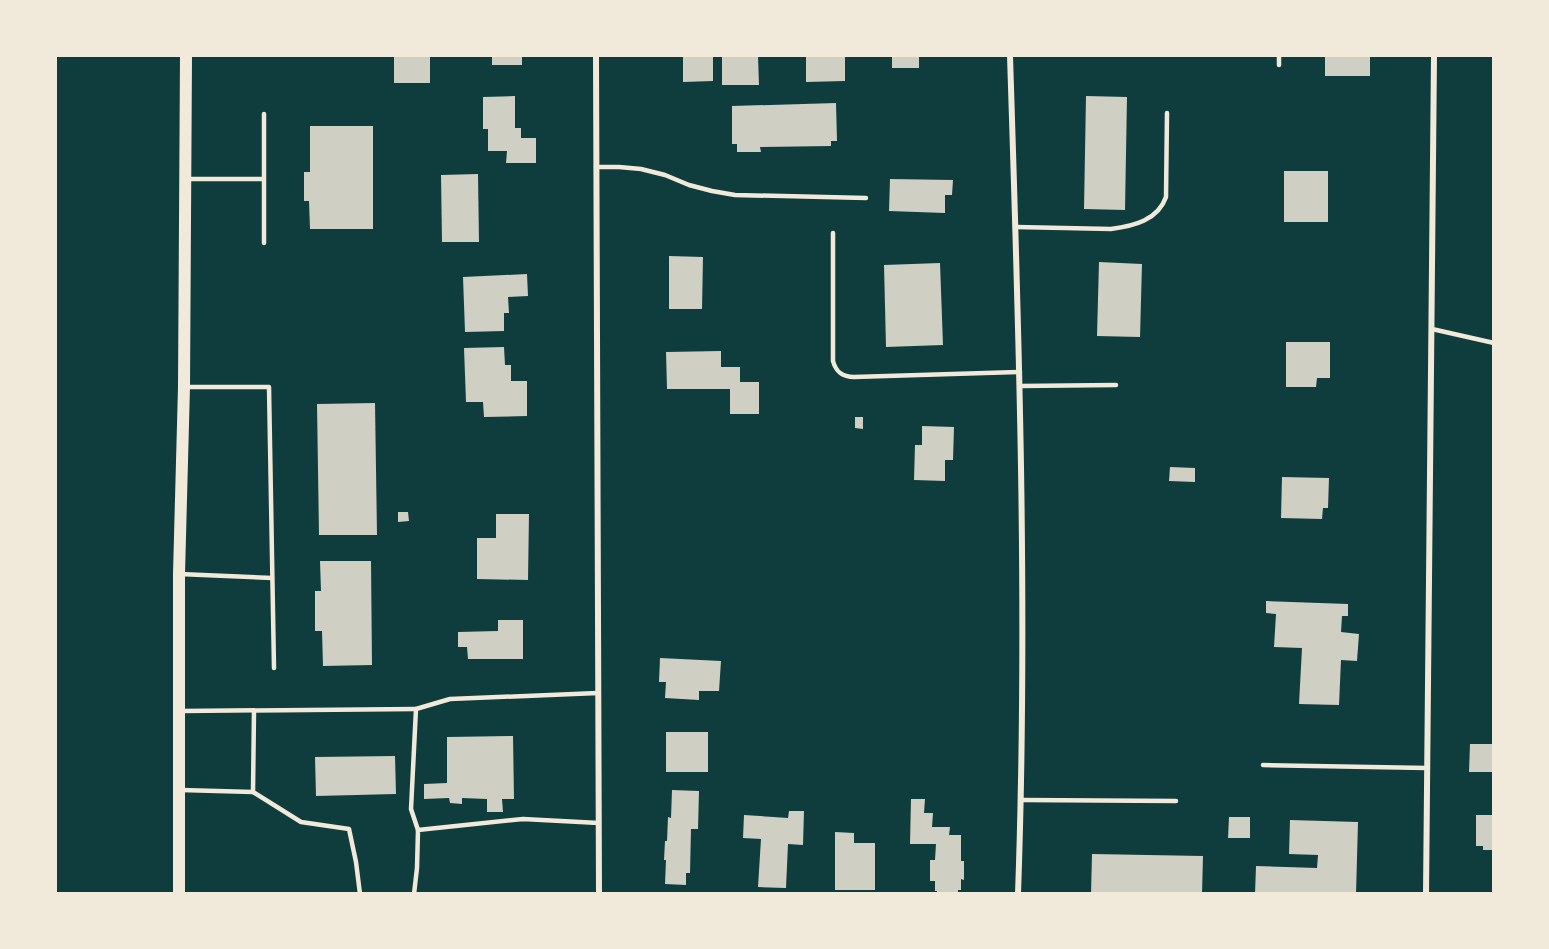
<svg xmlns="http://www.w3.org/2000/svg" width="1549" height="949" font-family="Ubuntu,sans-serif">
  <rect width="100%" height="100%" fill="#0f3d3e"/>
  <g fill="#cfcfc3">
    <rect x="394" y="56" width="36" height="27"/>
    <rect x="492" y="56" width="30" height="9"/>
    <path d="M683,56h30v25l-30,1z"/>
    <path d="M722,56h36l1,29h-37z"/>
    <path d="M806,56h39v25l-39,1z"/>
    <rect x="892" y="56" width="27" height="12"/>
    <rect x="1325" y="56" width="45" height="20"/>
    <path d="M515,96v32h6v10h15v25h-30l1,-12h-19v-22h-5v-32z"/>
    <path d="M1086,96l41,1 -2,113 -41,-1z"/>
    <path d="M836,103l1,38h-6v5l-71,1 1,5h-24v-8h-5v-38z"/>
    <path d="M310,126h63v103h-63l-1,-28h-5v-29h6z"/>
    <rect x="1284" y="171" width="44" height="51"/>
    <path d="M478,174l1,68h-37l-1,-67z"/>
    <path d="M890,179l63,1 -1,15h-7v18l-56,-2z"/>
    <path d="M669,256l34,1 -1,52h-33z"/>
    <path d="M1099,262l43,2 -2,73 -43,-1z"/>
    <path d="M940,263l3,82 -57,2 -2,-82z"/>
    <path d="M527,274l1,22 -20,1 1,16h-5v18l-39,1 -2,-55z"/>
    <path d="M1286,342h44v36h-13l-1,9h-30z"/>
    <path d="M504,347l1,18h6v16h16v35l-43,1 -1,-15h-17l-2,-54z"/>
    <path d="M721,351v16h19v15h19v32h-29v-25h-63l-1,-37z"/>
    <path d="M375,403l2,132h-58l-2,-131z"/>
    <path d="M855,417h8v12l-8,-1z"/>
    <path d="M922,426l32,1 -1,33h-8v21l-31,-1 1,-35h7z"/>
    <path d="M1170,467l25,1v14l-26,-1z"/>
    <path d="M1282,477l47,1 -1,30h-5l-1,11 -41,-1z"/>
    <path d="M398,512h10l1,9 -11,1z"/>
    <path d="M496,514h33l-1,66 -51,-1v-41h19z"/>
    <path d="M320,561h51l1,104 -49,1 -1,-35h-7v-40h6z"/>
    <path d="M1266,601l82,3v12h-6l-1,16 18,2 -2,27 -16,-1 -2,45 -40,-1 3,-56 -28,-1 2,-33 -10,-1z"/>
    <path d="M498,620h25v39h-55l-1,-12h-9v-15l40,-1z"/>
    <path d="M660,658l61,3 -2,30h-20v9l-34,-2 1,-16h-7z"/>
    <rect x="666" y="732" width="42" height="40"/>
    <path d="M513,736l1,63h-12l1,13h-16v-13l-25,-1v6l-12,-1 -1,-5 -25,1v-15l23,-1v-46z"/>
    <path d="M1470,744h24v28h-25z"/>
    <path d="M395,756l1,38 -80,2 -1,-39z"/>
    <path d="M672,790l27,1 -1,38h-7l-1,44h-4v12l-21,-1 1,-24h-2l1,-19h2l1,-24 3,1z"/>
    <path d="M911,799h14l-1,14h9l-1,14h18l-1,8h12v26h3v19l-3,-1v11h-3v4h-21v-3h-2v-10h-5v-21h5l1,-16h-26z"/>
    <path d="M789,811h15l-1,34 -15,-1 -2,44 -28,-1 3,-48 -18,-1 1,-23 44,3z"/>
    <path d="M1476,815h18v35h-11v-4h-7z"/>
    <path d="M1229,817h21v21h-22z"/>
    <path d="M1290,820l68,2 -2,72h-101l1,-28 61,2 1,-13 -29,-1z"/>
    <path d="M835,832l19,1v10h21v47h-40z"/>
    <path d="M1092,854l111,2 -1,38h-111z"/>
  </g>
  <g fill="none" stroke-linecap="round" stroke-linejoin="round">
    <g stroke="#f1e9da" stroke-width="4.5">
      <path d="M1279,65v-9"/>
      <path d="M264,114v129"/>
      <path d="M596,167h23l22,2 24,6 24,10 23,6 23,4 131,3"/>
      <path d="M186,179h77"/>
      <path d="M1015,227l96,2c23,-3 47,-9 55,-32l1,-84"/>
      <path d="M833,233v128c3,11 9,16 21,16l166,-5"/>
      <path d="M1432,329l62,14"/>
      <path d="M1020,386l96,-1"/>
      <path d="M184,387h85l5,281"/>
      <path d="M179,574l93,4"/>
      <path d="M182,711l234,-2"/>
      <path d="M1263,765l164,3"/>
      <path d="M181,790l72,2 48,30 48,7 7,33 4,32"/>
      <path d="M253,792l1,-81"/>
      <path d="M1022,800l154,1"/>
      <path d="M418,830l-7,-21 5,-100 34,-10 148,-6"/>
      <path d="M414,894l3,-26 1,-38 105,-11 76,4"/>
    </g>
    <g stroke="#f1e9da" stroke-width="6">
      <path d="M596,56l3,838"/>
      <path d="M1010,56c9,279 18,558 8,838"/>
      <path d="M1426,894l8,-838"/>
    </g>
    <path stroke="#f1e9da" stroke-width="12" d="M179,894v-320l5,-187 2,-331"/>
  </g>
  <rect width="1549" height="949" fill="none" stroke="#f1e9da" stroke-width="114"/>
</svg>
